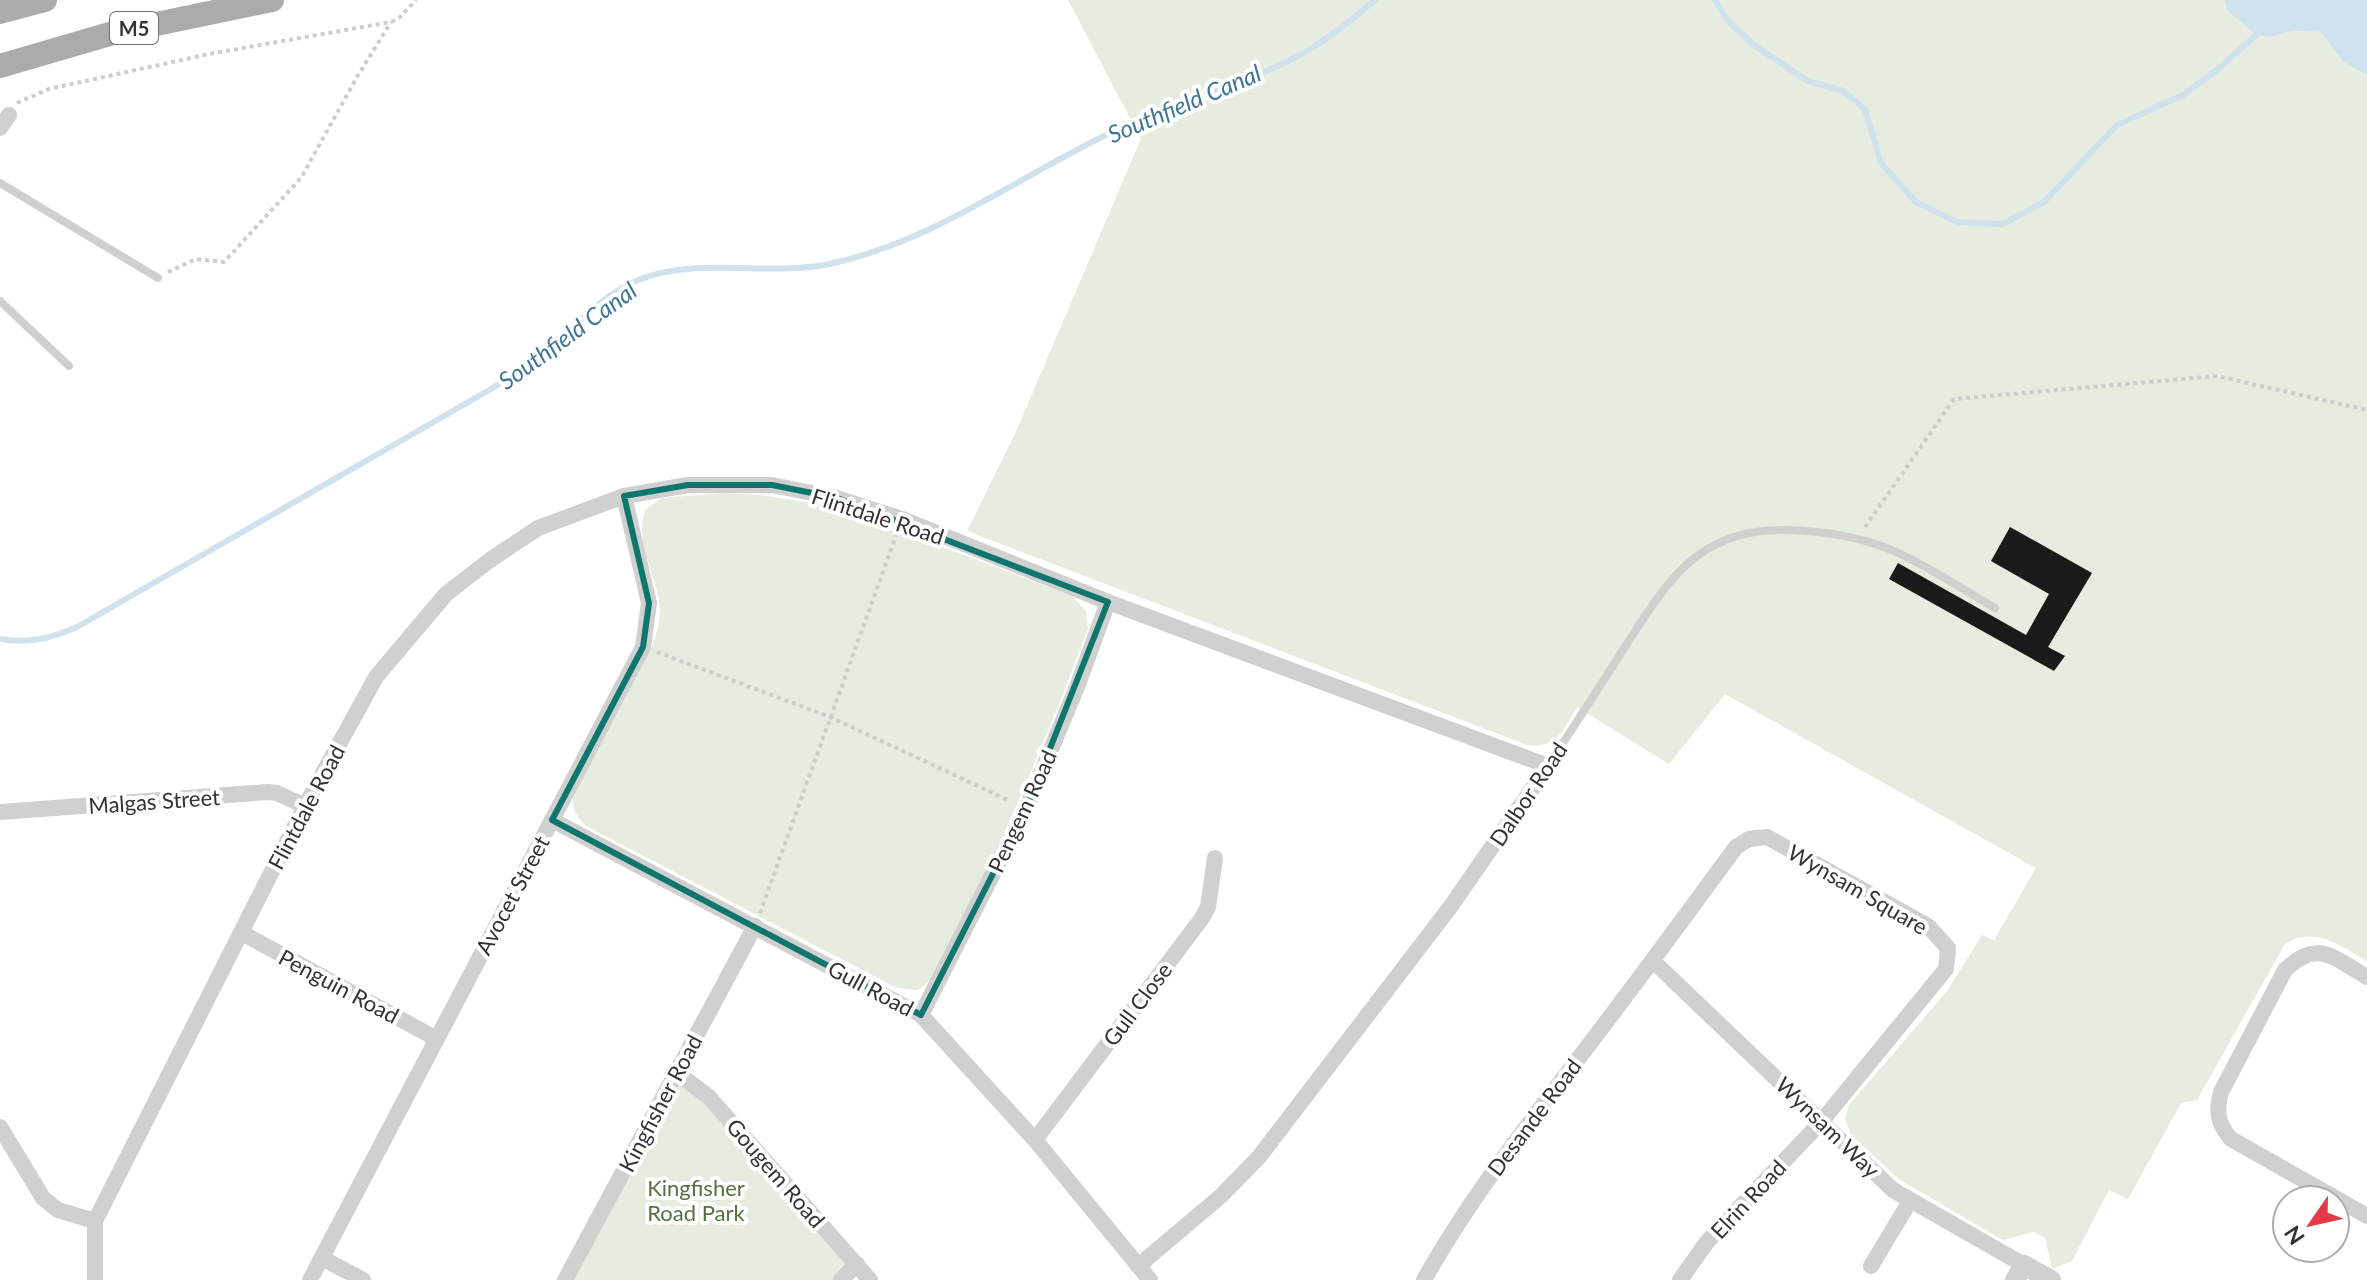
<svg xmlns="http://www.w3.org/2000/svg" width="2367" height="1280" font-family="Lato,sans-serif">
  <rect width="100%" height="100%" fill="#fff"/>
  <g fill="#e6ecdf">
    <path d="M1068,0h1157l2,10 43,27 23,-6 28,1 22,30 24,13v886c-27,-15 -52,-36 -82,-17l-88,156 -16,3 -53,96 -19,-9 -37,71 -20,8 -7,-31 -11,-6 -31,8 -103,-60 -49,-45 -6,-16 4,-14 98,-114 35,-56 12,5 42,-72 -311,-174 -56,70 -92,-57c-15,23 -17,39 -47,39l-563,-215 48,-97 126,-295z"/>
    <path d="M724,493l36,2 70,11 33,11 209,79 14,15 2,18c-39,102 -80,203 -131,300 -10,20 -20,51 -40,61l-20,-2 -309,-161c-11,-8 -16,-18 -15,-31l77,-145c6,-14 10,-28 10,-43 -2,-31 -28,-69 -14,-99l15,-11z"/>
    <path d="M676,1072l181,192 -16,16h-276z"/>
  </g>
  <path fill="#cfe2ee" d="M2225,0h142v75l-24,-13 -22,-30 -28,-1 -23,6 -14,-2 -29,-25z"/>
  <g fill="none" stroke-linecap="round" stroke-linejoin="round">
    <g stroke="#cfe2ee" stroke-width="6">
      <path d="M1715,0l12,20 27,25 54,36 35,10 22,18 16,54 35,39 41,20 46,2 41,-22 73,-77 66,-30 35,-26 38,-34"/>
      <path d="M0,639c28,5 52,-1 77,-12l414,-238c15,-10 30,-19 45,-30 31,-26 62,-61 100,-78 60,-26 134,-3 198,-18 101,-23 186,-87 278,-131 63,-31 134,-46 195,-81 24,-14 47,-33 68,-51"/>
    </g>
  </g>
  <path fill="#1a1a1a" d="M2010,527l82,46 -44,74 17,9 -11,15 -165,-92 9,-16 128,72 23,-41 -58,-33z"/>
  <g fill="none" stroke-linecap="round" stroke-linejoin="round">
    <g stroke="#cdcdcd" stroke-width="4" stroke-dasharray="4 4" stroke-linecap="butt">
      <path d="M17,103l32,-14 160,-35 182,-32 8,-4 17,-18"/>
      <path d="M168,272l28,-13 28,3 77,-84 56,-101 34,-55"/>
      <path d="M1865,527l89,-128 263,-23 150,34"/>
      <path d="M657,652l173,65 180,84"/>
      <path d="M760,913l137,-380"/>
    </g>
    <g stroke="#d0d0d0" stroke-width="8">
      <path d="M0,183l158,95"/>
      <path d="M0,301l69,65"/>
      <path d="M1548,766c24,-37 49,-75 73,-113 50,-78 80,-131 184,-122 30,2 61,8 89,20 34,15 68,38 101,57"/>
    </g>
    <g stroke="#d0d0d0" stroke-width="16">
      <path d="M0,128l9,-13"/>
      <path d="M0,812l268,-20 9,1 28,13"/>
      <path d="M552,820l369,195 114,125 115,140"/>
      <path d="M242,933l193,105"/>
      <path d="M1653,961l240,229 131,75"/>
      <path d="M2367,977c-34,-19 -49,-39 -82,-7l-64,122c-5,19 -4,31 10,47l136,77"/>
      <path d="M921,1015l105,-206 51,-122 31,-85"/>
      <path d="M676,1072l33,25 161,183"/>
      <path d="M0,1127l43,71 15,12 37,11"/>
      <path d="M1035,1140l167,-222 6,-11 7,-49"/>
      <path d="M322,1258l41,22"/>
      <path d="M1871,1266l39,-65"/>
      <path d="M95,1280v-59l210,-415 71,-129 70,-83 44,-34 48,-32 86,-32 64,-11h84l65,13 65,21 206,83 440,164 -97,140 -192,251 -38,39 -83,70"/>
      <path d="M310,1280l333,-633 6,-44 -25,-107"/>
      <path d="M565,1280l190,-354"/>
      <path d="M841,1280l16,-16"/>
      <path d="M1424,1280c44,-79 100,-150 154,-221 54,-70 106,-141 158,-212l13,-8 18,-2 161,89 20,22 -2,21 -125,153 -114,120 -27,38"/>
    </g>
    <path stroke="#d0d0d0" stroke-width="20" d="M2015,1280l9,-15 27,15"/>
    <g stroke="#ababab" stroke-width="24">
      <path d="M0,12l45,-12"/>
      <path d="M0,66l113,-33 159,-33"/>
    </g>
  </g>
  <path fill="none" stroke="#0f766e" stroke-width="6" stroke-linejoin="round" d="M688,485h84l65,13 271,104 -82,207 -105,206 -369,-195 91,-173 6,-44 -25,-107z"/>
  <g text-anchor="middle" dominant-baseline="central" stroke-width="8" stroke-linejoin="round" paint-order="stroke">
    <rect fill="#fff" stroke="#707070" stroke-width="2" x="110" y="12" width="48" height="32" rx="6"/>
    <g font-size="20" font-weight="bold" fill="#333">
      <text x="134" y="28">M5</text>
    </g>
    <g font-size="22" fill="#333" stroke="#fff">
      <text transform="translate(878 516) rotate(18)">Flintdale Road</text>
      <text transform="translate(1528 794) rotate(-56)">Dalbor Road</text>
      <text transform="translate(154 801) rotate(-4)">Malgas Street</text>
      <text transform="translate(306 807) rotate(-62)">Flintdale Road</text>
      <text transform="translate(1022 811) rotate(-65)">Pengem Road</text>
      <text transform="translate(1858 889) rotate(30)">Wynsam Square</text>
      <text transform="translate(512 895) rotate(-62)">Avocet Street</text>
      <text transform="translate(339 986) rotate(28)">Penguin Road</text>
      <text transform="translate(871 988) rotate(28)">Gull Road</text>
      <text transform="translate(1137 1004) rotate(-53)">Gull Close</text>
      <text transform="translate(660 1103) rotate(-62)">Kingfisher Road</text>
      <text transform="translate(1534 1117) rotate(-53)">Desande Road</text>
      <text transform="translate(1828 1127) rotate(44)">Wynsam Way</text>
      <text transform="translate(776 1173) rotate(49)">Gougem Road</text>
      <text transform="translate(1748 1199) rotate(-47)">Elrin Road</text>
    </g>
    <g font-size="22" fill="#56703f" stroke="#fff">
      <text x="696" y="1187">Kingfisher<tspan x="696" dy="25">Road Park</tspan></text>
    </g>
    <g font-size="24" font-style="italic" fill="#3f7597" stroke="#fff">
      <text transform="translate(1184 103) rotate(-23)">Southfield Canal</text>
      <text transform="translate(567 335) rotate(-36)">Southfield Canal</text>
    </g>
  </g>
  <g transform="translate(2311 1224) rotate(236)"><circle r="38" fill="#ffffff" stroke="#adadad" stroke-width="2"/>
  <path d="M0-6L14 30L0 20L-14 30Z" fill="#e63946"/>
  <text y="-12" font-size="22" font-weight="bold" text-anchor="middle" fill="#333333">N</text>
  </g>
</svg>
